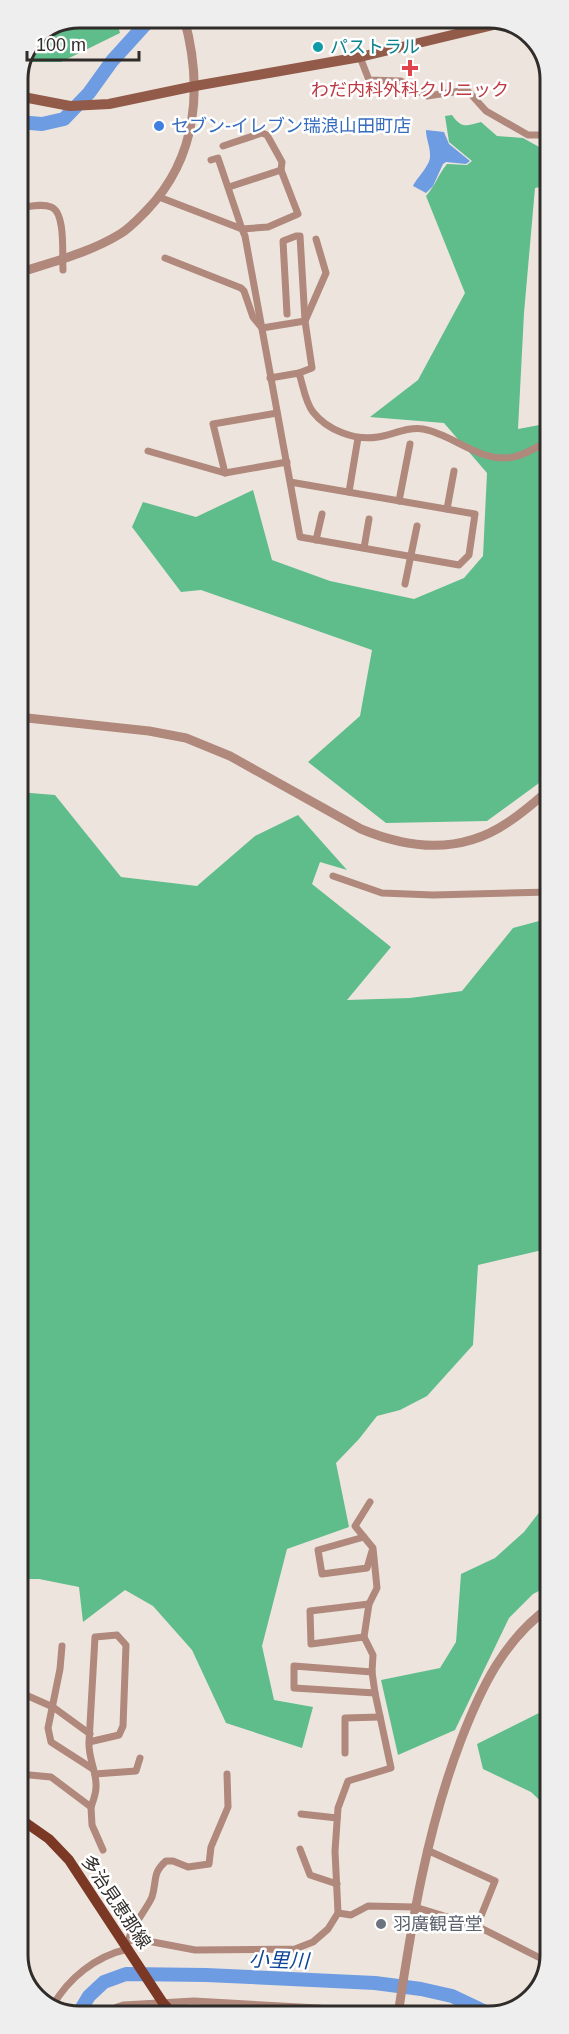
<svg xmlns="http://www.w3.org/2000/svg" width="569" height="2034" font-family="Helvetica,'Noto Sans JP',sans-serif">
  <rect width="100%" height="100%" fill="#ede5dd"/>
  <g fill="#5fbc8b">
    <path d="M80,18h36l4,15 -59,29h-36l11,-26z"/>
    <path d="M452,115c10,14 14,11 29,7l16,14 26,2 27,15v32l-15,3 -11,125 -6,116 32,-6v71l-2,1 2,2v278l-63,46 -101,2 -78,-61 52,-46 12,-66 -171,-60 -20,2 -49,-65 11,-25 53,15 57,-27 19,70 58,21 84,18 50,-21 19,-22 4,-83 -43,-50 -74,-6 48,-37 47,-87 -39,-97c9,-10 12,-21 21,-32l20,1 5,-4 -23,-19 -4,-26z"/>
    <path d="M18,792l37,3 66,82 76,9 58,-50 43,-21 49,55 -27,-8 -8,22 79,63 -44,53 63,-2 52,-7 51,-63 37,-10 1,330 -73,17 -5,80 -46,51 -27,14 -23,6 -18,23 -23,24 13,64 -62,22 -25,97 12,54 39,7 -11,41 -76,-25 -34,-73 -39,-44 -28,-16 -42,32 -4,-35 -40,-8h-20z"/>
    <path d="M551,1497v88l-18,9 -24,24 -54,112 -57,25 -17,-75 59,-12 16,-26 5,-68 34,-16 29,-26z"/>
    <path d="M551,1707v104l-20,-19 -48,-23 -6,-25z"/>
  </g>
  <path fill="#6e9ce2" d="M426,130l18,2 5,12 21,17 -4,3 -20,-2 -3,2 -10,22 -7,7 -13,-7c5,-10 18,-21 17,-31 0,-9 -4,-16 -4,-25z"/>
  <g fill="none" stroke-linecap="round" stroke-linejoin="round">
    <path stroke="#6e9ce2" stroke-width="2" d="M18,141l2,-18"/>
    <g stroke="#6e9ce2" stroke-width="14">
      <path d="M18,122l24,2 22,-5 25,-26 23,-32 39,-43"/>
      <path d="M77,2016l12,-20 15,-14 22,-8 80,1 169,8 46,6 31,7 40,19"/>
    </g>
    <g stroke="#b0887c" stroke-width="7">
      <path d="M360,57l9,23 32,1 26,15 40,-6 19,21 42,24h22"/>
      <path d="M211,160l7,-2 24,71 26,-2 30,-13 -17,-44 1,-8 -15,-27 -5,-2 -39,13"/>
      <path d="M229,187l52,-17"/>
      <path d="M159,197l83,32 3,7 45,246 185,32 -6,41 -10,10 -159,-28 -10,-55"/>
      <path d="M18,208c10,-1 24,-5 33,-1 15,5 11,49 12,63"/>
      <path d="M165,258l76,30 3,3 9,26 9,11 43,-7 21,-48 -10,-34"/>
      <path d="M287,314l-4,-73 13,-5h4l5,85 7,47 -13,5"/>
      <path d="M270,378l29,-5c4,12 6,29 14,39 14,18 42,29 65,25 14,-2 31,-11 45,-8 30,5 58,35 90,28 14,-2 24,-12 37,-16"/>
      <path d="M148,451l77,22 62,-11"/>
      <path d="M225,473l-12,-49 64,-11"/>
      <path d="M349,492l9,-54"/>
      <path d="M399,501l11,-57"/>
      <path d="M447,509l7,-38"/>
      <path d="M316,540l6,-26"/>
      <path d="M364,548l5,-29"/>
      <path d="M405,584l12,-58"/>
      <path d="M333,876l49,17 51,2 117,-3"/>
      <path d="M364,1537l-46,13 4,24 45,-6 5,-17"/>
      <path d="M364,1637l-53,7 -1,-33 59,-7"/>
      <path d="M62,1646l-2,23 -12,59 3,14 42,27"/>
      <path d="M372,1672l-78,-6v22l81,5"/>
      <path d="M19,1692l34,15 37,27"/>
      <path d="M345,1753v-35l35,-1"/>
      <path d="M19,1774l32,3 40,30c2,-6 5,-13 5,-20 1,-15 -8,-29 -7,-45l6,-105 22,-2 9,10 -3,81 -4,9 -30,7"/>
      <path d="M95,1774l41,-3 4,-13"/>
      <path d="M91,1807l1,18 11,25"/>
      <path d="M301,1814l36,4"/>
      <path d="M300,1849l10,26 27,9"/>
      <path d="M427,1850l68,31 -18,45"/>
      <path d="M338,1913l13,2 17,-9 47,1 62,19 71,36"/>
      <path d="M129,1940c1,-12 18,-31 23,-43 5,-16 0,-24 14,-36h7l15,6 21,-3 2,-17 17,-40 -1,-33"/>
      <path d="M124,1942l13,-3 58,11 100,-1 18,-7 15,-13 10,-16 -3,-62 3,-43 10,-27 43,-13 -16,-75 -3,-21 1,-17 -9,-18 5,-33 8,-16 -4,-40 -18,-22 15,-24"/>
      <path d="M52,2007c16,-29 44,-51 76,-58"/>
      <path d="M109,2015l8,-8 6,-2 71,-4 124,7 70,7"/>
    </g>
    <g stroke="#b0887c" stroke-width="9">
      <path d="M18,273c34,-11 71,-20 102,-39 10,-6 19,-16 27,-24 51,-53 56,-124 37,-192"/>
      <path d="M18,717l131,14 37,7 44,18 131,73c48,20 100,25 146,-6 16,-10 29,-22 43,-34"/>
      <path d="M398,2015c14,-94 29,-186 63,-275 20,-52 43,-101 90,-134"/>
    </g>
    <path stroke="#925a49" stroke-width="10" d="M18,96l52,10 39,-2 86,-18 165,-29 146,-35"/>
    <path stroke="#7b3824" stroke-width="10" d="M19,1818l30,21 20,21 94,143 11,12"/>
  </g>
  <circle fill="#0f9aa8" stroke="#fff" stroke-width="2" cx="318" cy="47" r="6"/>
  <path fill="#e0444e" stroke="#fff" stroke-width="2" d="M407 59h6v6h6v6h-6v6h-6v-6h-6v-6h6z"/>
  <circle fill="#3f7fe0" stroke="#fff" stroke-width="2" cx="159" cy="126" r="6"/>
  <circle fill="#6b7280" stroke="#fff" stroke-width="2" cx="381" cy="1924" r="6"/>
  <g text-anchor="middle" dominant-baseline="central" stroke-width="5" stroke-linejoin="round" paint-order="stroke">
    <g font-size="18" fill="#0d838f" stroke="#fff" text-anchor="start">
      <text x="330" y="47">パストラル</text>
    </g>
    <g font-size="18" fill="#be3a42" stroke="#fff">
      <text x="410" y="90">わだ内科外科クリニック</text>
    </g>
    <g font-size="18" fill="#366cbe" stroke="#fff" text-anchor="start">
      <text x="171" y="126">セブン-イレブン瑞浪山田町店</text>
    </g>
    <g font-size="18" fill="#2f2c29" stroke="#fff">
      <text transform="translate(116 1902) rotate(56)">多治見恵那線</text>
    </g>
    <g font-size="18" fill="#5b616d" stroke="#fff" text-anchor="start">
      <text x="393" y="1924">羽廣観音堂</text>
    </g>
    <g font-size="20" font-style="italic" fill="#0c4597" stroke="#fff">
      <text transform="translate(279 1960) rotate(2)">小里川</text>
    </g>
  </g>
  <path d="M0 0H569V2034H0ZM79 28H489A51 51 0 0 1 540 79V1955A51 51 0 0 1 489 2006H79A51 51 0 0 1 28 1955V79A51 51 0 0 1 79 28Z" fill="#eee" fill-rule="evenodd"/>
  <path fill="none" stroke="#2f2c29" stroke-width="3" d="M79 28H489A51 51 0 0 1 540 79V1955A51 51 0 0 1 489 2006H79A51 51 0 0 1 28 1955V79A51 51 0 0 1 79 28Z"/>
  <path d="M27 51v9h112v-9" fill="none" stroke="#2f2c29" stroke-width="3"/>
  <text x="36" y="51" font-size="18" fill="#2f2c29" stroke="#ffffff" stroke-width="4.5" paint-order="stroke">100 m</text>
</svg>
